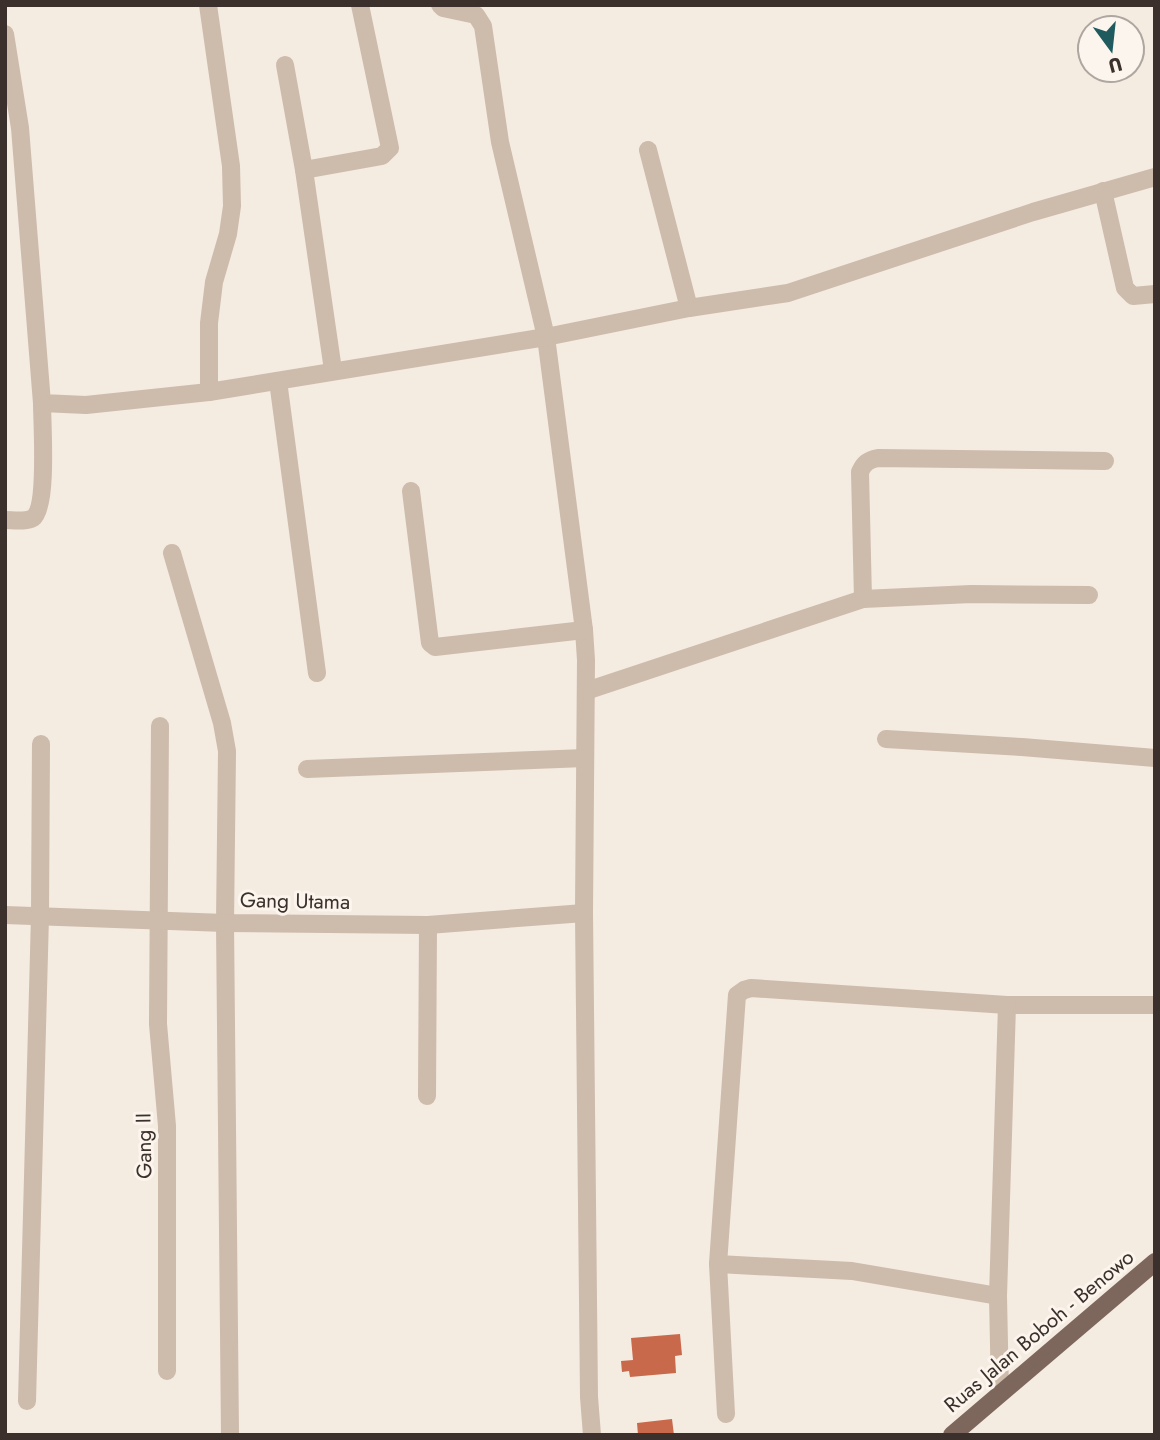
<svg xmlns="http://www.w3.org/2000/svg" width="1160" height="1440" font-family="Jost,sans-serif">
  <rect width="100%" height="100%" fill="#f4ebe1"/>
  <g fill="#c8694b">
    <path d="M680,1334l2,21 -7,1 1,17 -46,4 -1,-6 -7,1 -1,-11 12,-1 -2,-22z"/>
    <path d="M672,1419l2,16h-36l-1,-12z"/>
  </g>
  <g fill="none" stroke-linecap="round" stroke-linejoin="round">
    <g stroke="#cdbbac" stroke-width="18">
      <path d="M208,5l23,161 1,40 -4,28 -14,48 -5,41v69"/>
      <path d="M440,5l3,3 33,7 7,11 17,116 46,195 38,293 2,30 -2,253 5,484 3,38"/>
      <path d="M5,34l15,94 22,275 44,2 123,-13 337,-55 143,-29 99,-15 245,-81 122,-35"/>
      <path d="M285,65l19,105"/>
      <path d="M648,150l41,158"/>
      <path d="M1103,191l22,97 8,8 22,-2"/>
      <path d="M333,370l-29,-200 78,-14 8,-8 -30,-143"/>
      <path d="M278,381l39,292"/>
      <path d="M411,491l19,152 5,4 149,-17"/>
      <path d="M5,520c8,0 21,2 28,-2 15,-11 9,-95 9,-115"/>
      <path d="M172,553l50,170 5,28 -2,172 5,512"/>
      <path d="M863,599l-3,-127c4,-9 8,-12 18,-14l227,3"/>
      <path d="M586,691l277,-92 108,-5 118,1"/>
      <path d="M160,726l-2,298 9,102v245"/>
      <path d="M886,739l136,8 133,11"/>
      <path d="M307,769l278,-11"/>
      <path d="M5,915l220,8 203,2 156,-12"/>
      <path d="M427,1096l1,-171"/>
      <path d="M718,1264l134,7 146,25"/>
      <path d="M1000,1393l-2,-97 9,-291h148"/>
      <path d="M27,1401l13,-485 1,-172"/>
      <path d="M726,1414l-8,-150 19,-269 7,-5 7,-2 256,17"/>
    </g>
    <path stroke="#7d675c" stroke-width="18" d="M952,1435l203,-173"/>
  </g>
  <g text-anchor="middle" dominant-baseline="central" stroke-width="6" stroke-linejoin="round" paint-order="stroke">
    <g font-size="21" fill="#3b302b" stroke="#fbf5ee">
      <text transform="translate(295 901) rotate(1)">Gang Utama</text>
      <text transform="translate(144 1146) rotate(-91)">Gang II</text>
      <text transform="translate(1039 1331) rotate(-40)">Ruas Jalan Boboh - Benowo</text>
    </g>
  </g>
  <rect width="1160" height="1440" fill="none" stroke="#3b302b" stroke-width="14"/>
  <g transform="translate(1111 49) rotate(165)"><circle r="33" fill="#fbf5ee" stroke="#aea6a0" stroke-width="2"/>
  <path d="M0-5L12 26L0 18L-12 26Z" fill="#1f5a5e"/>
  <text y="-10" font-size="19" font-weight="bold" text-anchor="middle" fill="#3b302b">U</text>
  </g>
</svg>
